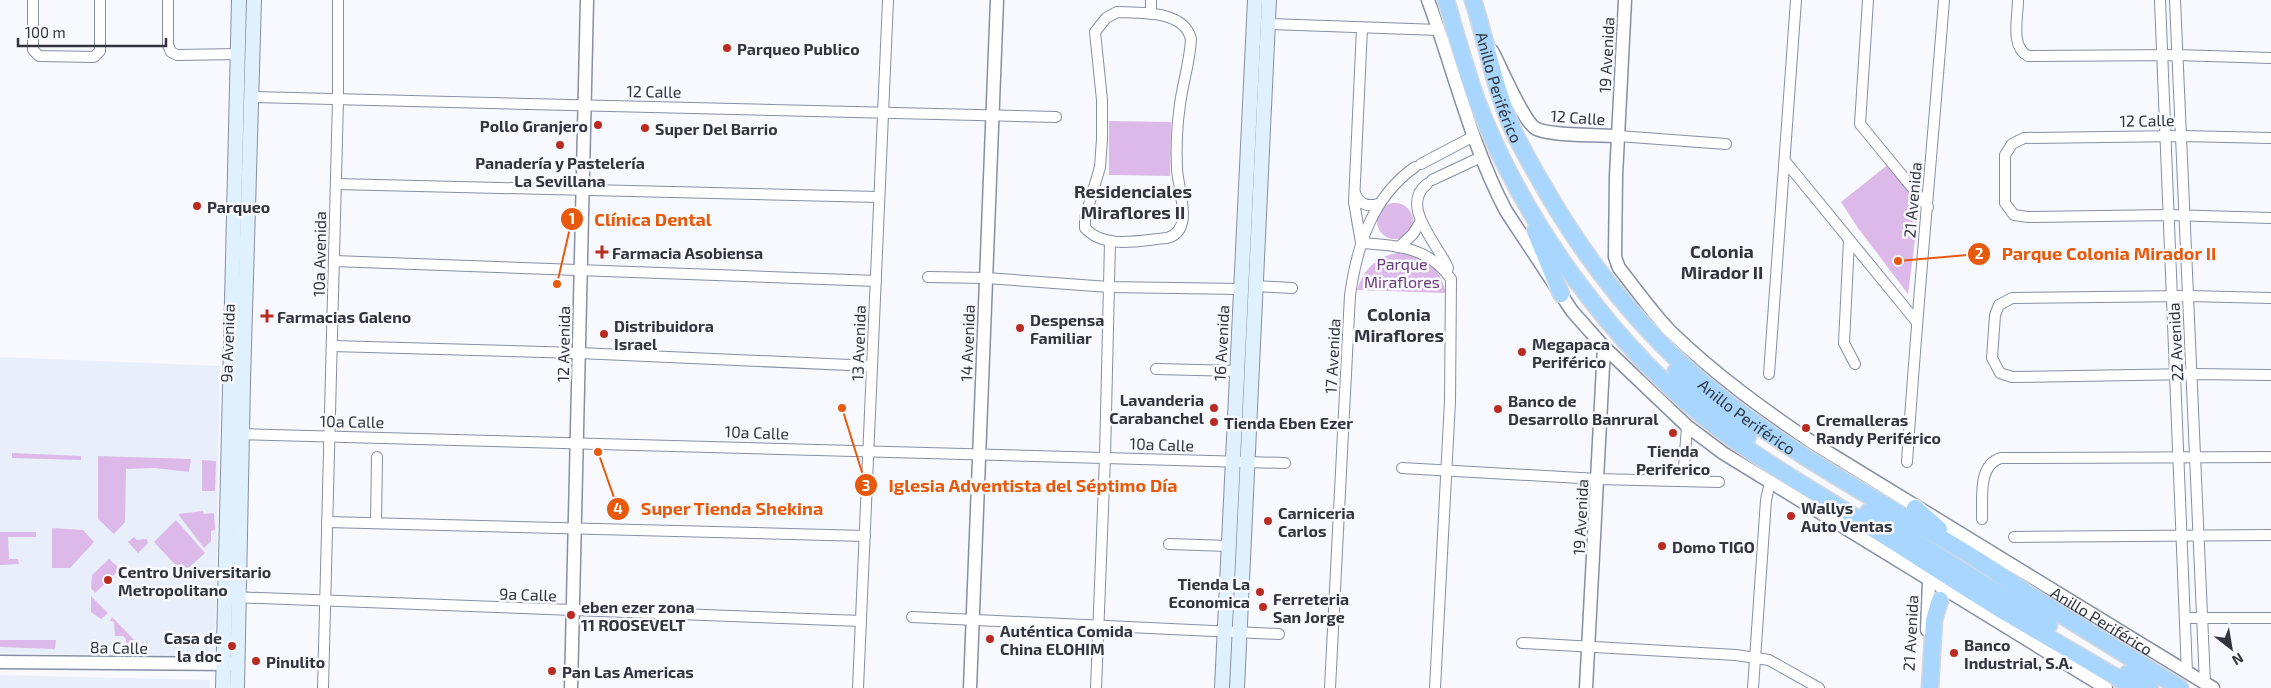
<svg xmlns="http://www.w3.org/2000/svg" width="2271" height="688" font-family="'Exo 2',sans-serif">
  <rect width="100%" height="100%" fill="#f7f9fe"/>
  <g fill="#e9eefb">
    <path d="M0,357l220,9 -5,291 -215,-4z"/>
    <path d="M0,675l210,5v8h-210z"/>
  </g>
  <g fill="#dcb9e8">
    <path d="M1109,121l62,1 -1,54 -61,-1z"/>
    <path d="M1890,163l30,37 -12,94 -50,-66 -17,-26z"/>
    <circle cx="1395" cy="221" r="18"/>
    <path d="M1403,252c24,4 38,18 43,41l-89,-3c8,-24 22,-35 46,-38z"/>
    <path d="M0,453v79h36v5h-28l1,22h9l1,5 -19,1z"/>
    <path d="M12,453l69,3v4l-69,-2z"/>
    <path d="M98,456l93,3 -2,13 -34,-4 -29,1 -1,53 -11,12 -16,-15z"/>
    <path d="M202,460l14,1 -1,30h-13z"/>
    <path d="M203,511l1,3 10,-1 1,17 -4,1v10l-7,7 -26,-34z"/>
    <path d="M176,520l29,33 -22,20 -29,-31z"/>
    <path d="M52,528l31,2 11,12 -24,26h-18z"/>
    <path d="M134,537l3,3 10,-1 1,4 -10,10 -10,-11z"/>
    <path d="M109,559l11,10 -25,24 -4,-5 1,-13z"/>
    <path d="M91,596l17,17 -7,6 -10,-7z"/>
    <path d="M112,617l27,28 -4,7 -9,-2v-11l-3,-3h-8l-1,-14 -4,-1z"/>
    <path d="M0,640h56l-1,9 -55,-2z"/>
  </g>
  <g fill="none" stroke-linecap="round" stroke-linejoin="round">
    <g stroke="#878fa5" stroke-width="12">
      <g id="minor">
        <path d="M33,0v50l6,6 55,1 6,-6v-51"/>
        <path d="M168,0v45l3,7 6,3 61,-1"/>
        <path d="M1868,0l-8,124 68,83"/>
        <path d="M2018,0c0,17 -8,47 10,56l149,-1 94,3"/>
        <path d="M2160,0l27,673"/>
        <path d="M2175,0l30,683"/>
        <path d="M1117,12c24,1 67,-2 74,27 -1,22 -8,43 -11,65 -3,21 -4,44 -3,65 1,21 18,62 -10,69 -27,2 -62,12 -82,-10v-10l15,-51 2,-28v-39l-7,-68 11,-14z"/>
        <path d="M1151,14v-14"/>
        <path d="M1268,24l171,6"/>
        <path d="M251,97l805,20"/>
        <path d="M1618,136l108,8"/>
        <path d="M2271,138l-90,-2 -157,2 -12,6 -7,11v48l9,12 14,2 141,-2 102,3"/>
        <path d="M1785,161l131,160"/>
        <path d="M1421,164l53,-28"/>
        <path d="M1432,180l49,-23"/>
        <path d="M336,184l543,13"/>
        <path d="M1427,184c-28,22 11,60 21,84"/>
        <path d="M1355,193c4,11 12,14 23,11"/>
        <path d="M1849,240l-5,103 11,21"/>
        <path d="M1361,243c35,2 68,4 90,36l-1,122 -15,287"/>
        <path d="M1361,243l-7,-41 8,-174"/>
        <path d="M1399,247l14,-13 8,-13"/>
        <path d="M334,261l542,20"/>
        <path d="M928,277l58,1 123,9 132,2"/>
        <path d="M1256,286l36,2"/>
        <path d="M2271,298l-83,-2 -176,2 -13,7 -4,10 -3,43 8,15 12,4 180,-3 79,1"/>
        <path d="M332,346l247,7 293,13"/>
        <path d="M1156,369l82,2"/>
        <path d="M1769,374l27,-374"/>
        <path d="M236,434l1049,29"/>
        <path d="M1907,462c10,-154 25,-308 37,-462"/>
        <path d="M1402,468l196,11 121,3"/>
        <path d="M1683,481l4,-55"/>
        <path d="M1982,519c1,-20 -5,-54 19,-61l270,-1"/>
        <path d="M327,522l538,14"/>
        <path d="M376,522l1,-65"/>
        <path d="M2014,537l257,-2"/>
        <path d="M1169,544l60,2"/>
        <path d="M232,597l629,24"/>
        <path d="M912,617l367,17"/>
        <path d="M2185,618h86"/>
        <path d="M1522,643l214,12 33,5 50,28"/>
        <path d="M323,688l15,-589v-99"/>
        <path d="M858,688l30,-688"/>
        <path d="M1096,688l9,-231 5,-215"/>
        <path d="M1330,688l20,-393c7,-49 22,-98 65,-128"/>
        <path d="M1753,688l13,-188 4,-18"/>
      </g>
    </g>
    <g stroke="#878fa5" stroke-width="15">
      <g id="tertiary">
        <path d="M1428,0c26,70 43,145 78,211l66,100 32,36 83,79 36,27 383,235"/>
        <path id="s1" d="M1625,0l-9,176 -1,81 4,11c16,20 32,43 50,62 45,44 95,80 147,115l397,243"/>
        <path d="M1492,51c9,16 30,68 43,77 12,8 66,7 83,8"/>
        <path d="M1927,630l2,-50"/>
        <path d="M0,662l233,2"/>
        <path d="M571,688l16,-688"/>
        <path d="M970,688l27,-688"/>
        <path d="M1586,688l18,-341"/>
      </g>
    </g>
    <g stroke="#878fa5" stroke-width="16">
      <g id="secondary">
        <path d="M223,688l16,-688"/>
        <path d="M237,688l6,-307 11,-381"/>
        <path d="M1222,688l33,-688"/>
        <path d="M1237,688l32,-688"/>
      </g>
    </g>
    <g stroke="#d6d7d8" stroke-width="19">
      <g id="trunk">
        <path d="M1446,0c10,34 19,68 31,101 46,122 141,252 245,330 43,32 90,59 136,88 48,30 96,62 145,92 44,26 88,51 131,77"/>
        <path id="s2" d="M1473,0c14,44 22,91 41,132 8,17 18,34 27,50 52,92 121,175 208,237 68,49 142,89 214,132 25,15 48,32 73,48 48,30 96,60 144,89"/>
        <path d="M1535,231l26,63"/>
        <path d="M1676,371l40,41 32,25"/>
        <path d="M1915,508l24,21"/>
        <path d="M1868,512l181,113"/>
        <path d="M2127,674l23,14"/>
        <path d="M1930,688l4,-68 6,-20"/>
      </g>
    </g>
    <use href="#minor" stroke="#fff" stroke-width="10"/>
    <use href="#tertiary" stroke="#fff" stroke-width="12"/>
    <use href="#secondary" stroke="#dff0ff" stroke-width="14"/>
    <use href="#trunk" stroke="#a8d6ff" stroke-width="16"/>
  </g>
  <g fill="#b92b21" stroke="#f7f9fe" stroke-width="2">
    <circle cx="727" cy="48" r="5"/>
    <circle cx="598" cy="125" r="5"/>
    <circle cx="645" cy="128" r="5"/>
    <circle cx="560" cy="145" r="5"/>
    <circle cx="197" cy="206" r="5"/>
    <path d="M599.5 244.5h5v5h5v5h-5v5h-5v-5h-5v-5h5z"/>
    <path d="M264.5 308.5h5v5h5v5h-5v5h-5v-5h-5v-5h5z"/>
    <circle cx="1020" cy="328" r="5"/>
    <circle cx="604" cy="334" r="5"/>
    <circle cx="1522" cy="352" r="5"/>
    <circle cx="1214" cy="408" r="5"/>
    <circle cx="1498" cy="409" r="5"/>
    <circle cx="1214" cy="422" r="5"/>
    <circle cx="1806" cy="428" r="5"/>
    <circle cx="1673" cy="433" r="5"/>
    <circle cx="1791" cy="516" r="5"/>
    <circle cx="1268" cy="521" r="5"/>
    <circle cx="1662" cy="546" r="5"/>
    <circle cx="108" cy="580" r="5"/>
    <circle cx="1260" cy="592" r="5"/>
    <circle cx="1263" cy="607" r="5"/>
    <circle cx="571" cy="615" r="5"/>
    <circle cx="990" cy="639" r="5"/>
    <circle cx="232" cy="646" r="5"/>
    <circle cx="1954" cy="653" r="5"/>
    <circle cx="256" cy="661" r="5"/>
    <circle cx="552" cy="671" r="5"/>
  </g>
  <g text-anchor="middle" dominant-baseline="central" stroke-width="5" stroke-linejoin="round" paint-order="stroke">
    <g font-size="16" font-weight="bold" fill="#32353e" stroke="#f7f9fe" text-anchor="start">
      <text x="737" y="48">Parqueo Publico</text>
      <text x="588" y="125" text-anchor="end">Pollo Granjero</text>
      <text x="655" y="128">Super Del Barrio</text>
      <text x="560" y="162" text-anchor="middle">Panadería y Pastelería<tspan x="560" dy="18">La Sevillana</tspan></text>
      <text x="207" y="206">Parqueo</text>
      <text x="612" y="252">Farmacia Asobiensa</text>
      <text x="277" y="316">Farmacias Galeno</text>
      <text x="1030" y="319">Despensa<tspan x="1030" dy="18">Familiar</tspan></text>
      <text x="614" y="325">Distribuidora<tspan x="614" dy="18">Israel</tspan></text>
      <text x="1532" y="343">Megapaca<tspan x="1532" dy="18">Periférico</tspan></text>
      <text x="1204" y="399" text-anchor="end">Lavanderia<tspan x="1204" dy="18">Carabanchel</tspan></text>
      <text x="1508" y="400">Banco de<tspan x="1508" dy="18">Desarrollo Banrural</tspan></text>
      <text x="1816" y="419">Cremalleras<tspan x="1816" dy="18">Randy Periférico</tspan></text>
      <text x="1224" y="422">Tienda Eben Ezer</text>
      <text x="1673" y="450" text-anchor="middle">Tienda<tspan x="1673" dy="18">Periferico</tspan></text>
      <text x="1801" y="507">Wallys<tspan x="1801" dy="18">Auto Ventas</tspan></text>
      <text x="1278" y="512">Carniceria<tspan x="1278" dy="18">Carlos</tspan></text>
      <text x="1672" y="546">Domo TIGO</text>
      <text x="118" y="571">Centro Universitario<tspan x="118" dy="18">Metropolitano</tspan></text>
      <text x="1250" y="583" text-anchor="end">Tienda La<tspan x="1250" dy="18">Economica</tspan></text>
      <text x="1273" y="598">Ferreteria<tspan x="1273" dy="18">San Jorge</tspan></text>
      <text x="581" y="606">eben ezer zona<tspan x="581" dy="18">11 ROOSEVELT</tspan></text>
      <text x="1000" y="630">Auténtica Comida<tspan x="1000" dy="18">China ELOHIM</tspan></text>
      <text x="222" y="637" text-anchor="end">Casa de<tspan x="222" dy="18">la doc</tspan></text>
      <text x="1964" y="644">Banco<tspan x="1964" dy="18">Industrial, S.A.</tspan></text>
      <text x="266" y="661">Pinulito</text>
      <text x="562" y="671">Pan Las Americas</text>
    </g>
    <g font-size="16" fill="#32353e" stroke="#f7f9fe">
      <text transform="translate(1606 55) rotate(-87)">19 Avenida</text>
      <text stroke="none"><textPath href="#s2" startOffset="91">Anillo Periférico</textPath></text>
      <text transform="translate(654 91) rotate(1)">12 Calle</text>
      <text transform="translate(1578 117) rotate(4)">12 Calle</text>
      <text transform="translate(2147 120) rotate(-1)">12 Calle</text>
      <text transform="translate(1912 200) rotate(-85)">21 Avenida</text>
      <text transform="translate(319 254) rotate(-89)">10a Avenida</text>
      <text transform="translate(2175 342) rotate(-93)">22 Avenida</text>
      <text transform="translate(227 343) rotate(-88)">9a Avenida</text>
      <text transform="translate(858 343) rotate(-88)">13 Avenida</text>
      <text transform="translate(967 343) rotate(-88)">14 Avenida</text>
      <text transform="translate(1221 343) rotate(-87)">16 Avenida</text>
      <text transform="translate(563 344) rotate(-89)">12 Avenida</text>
      <text transform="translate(1332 356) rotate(-87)">17 Avenida</text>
      <text stroke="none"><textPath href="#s2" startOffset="510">Anillo Periférico</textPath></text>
      <text transform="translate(352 421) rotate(1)">10a Calle</text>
      <text transform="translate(757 432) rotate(2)">10a Calle</text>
      <text transform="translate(1162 444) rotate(2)">10a Calle</text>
      <text transform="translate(1580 517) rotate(-87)">19 Avenida</text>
      <text transform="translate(528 594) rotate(2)">9a Calle</text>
      <text stroke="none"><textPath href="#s1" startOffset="871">Anillo Periférico</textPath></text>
      <text transform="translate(1910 633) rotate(-87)">21 Avenida</text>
      <text transform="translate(119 647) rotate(1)">8a Calle</text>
    </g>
    <g font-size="16" fill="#6a3c79" stroke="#f7f9fe">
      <text x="1402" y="263">Parque<tspan x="1402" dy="18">Miraflores</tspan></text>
    </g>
    <g font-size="18" font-weight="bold" fill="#32353e" stroke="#f7f9fe">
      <text x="1133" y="191">Residenciales<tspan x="1133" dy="21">Miraflores II</tspan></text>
      <text x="1722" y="251">Colonia<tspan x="1722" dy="21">Mirador II</tspan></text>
      <text x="1399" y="314">Colonia<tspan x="1399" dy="21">Miraflores</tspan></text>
    </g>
  </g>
  <path fill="none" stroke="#e8590c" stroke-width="2" d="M557 284L572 219M1898 261L1979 254M842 408L866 485M598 452L618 509"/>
  <g fill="#e8590c" stroke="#f7f9fe" stroke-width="2">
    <circle cx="557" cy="284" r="5"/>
    <circle cx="1898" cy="261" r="5"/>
    <circle cx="842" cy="408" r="5"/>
    <circle cx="598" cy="452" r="5"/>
    <circle cx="572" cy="219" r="12"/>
    <circle cx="1979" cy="254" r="12"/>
    <circle cx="866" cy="485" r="12"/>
    <circle cx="618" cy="509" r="12"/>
  </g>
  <g font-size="15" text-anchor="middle" font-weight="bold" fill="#fff">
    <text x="572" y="224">1</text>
    <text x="1979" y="259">2</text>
    <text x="866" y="491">3</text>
    <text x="618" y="514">4</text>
  </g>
  <g font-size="18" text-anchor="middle" font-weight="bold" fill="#e8590c" stroke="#f7f9fe" stroke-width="5" stroke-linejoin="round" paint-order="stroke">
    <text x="653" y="226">Clínica Dental</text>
    <text x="2109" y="260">Parque Colonia Mirador II</text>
    <text x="1033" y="492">Iglesia Adventista del Séptimo Día</text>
    <text x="732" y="515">Super Tienda Shekina</text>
  </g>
  <g transform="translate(2231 648) rotate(149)" stroke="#f7f9fe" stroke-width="4" paint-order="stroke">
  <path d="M0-4L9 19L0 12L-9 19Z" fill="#32353e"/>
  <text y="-8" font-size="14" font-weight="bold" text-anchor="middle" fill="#32353e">N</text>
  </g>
  <path d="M18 38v8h148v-8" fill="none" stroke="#32353e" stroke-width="2.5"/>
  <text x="25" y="38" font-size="15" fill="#32353e" stroke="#f7f9fe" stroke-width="4" paint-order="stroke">100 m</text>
</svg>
